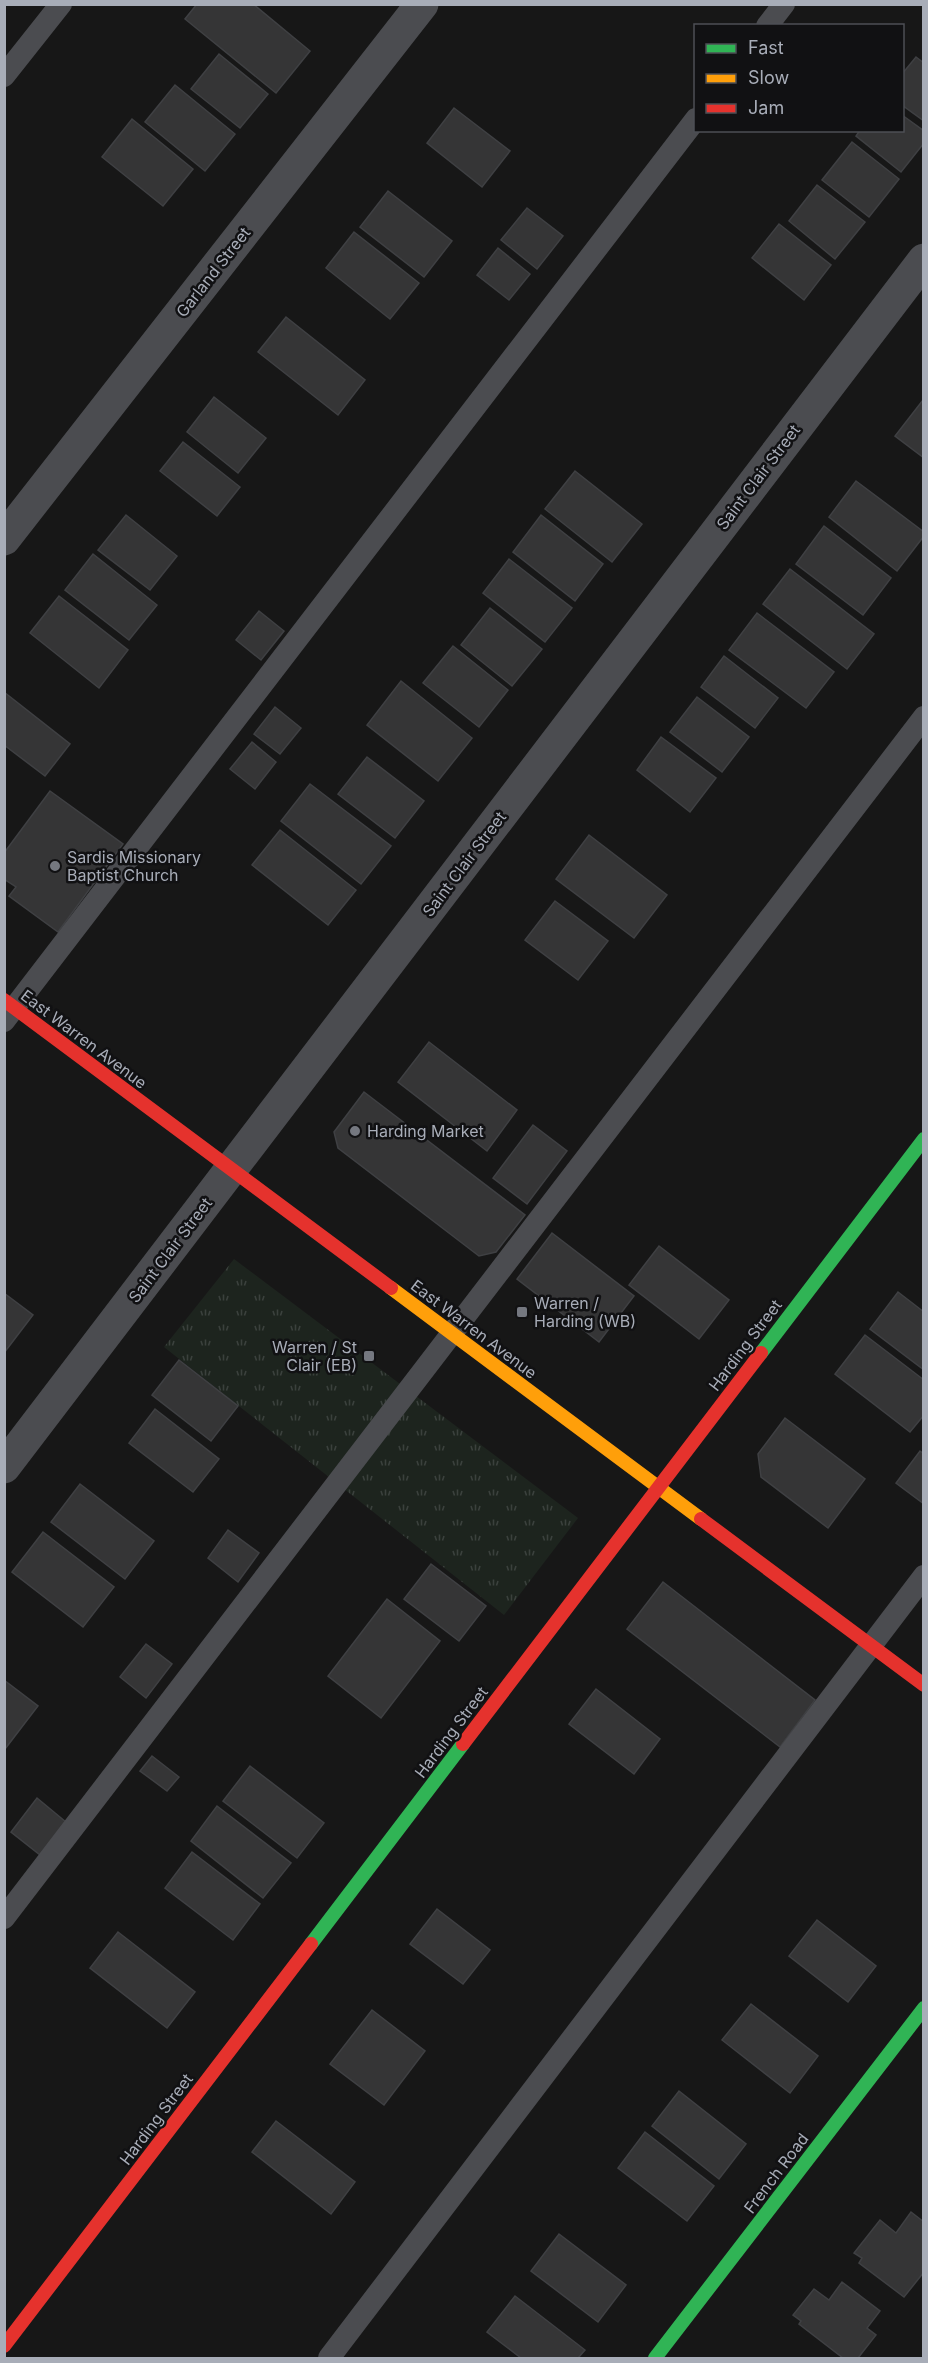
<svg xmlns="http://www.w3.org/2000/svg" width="928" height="2363" font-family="Inter,sans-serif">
  <defs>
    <pattern id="grass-tufts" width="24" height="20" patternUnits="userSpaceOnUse" patternTransform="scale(1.5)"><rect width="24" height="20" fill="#1d241e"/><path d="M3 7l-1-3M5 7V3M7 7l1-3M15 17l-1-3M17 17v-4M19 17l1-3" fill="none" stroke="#3b413d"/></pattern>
  </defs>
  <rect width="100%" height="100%" fill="#171717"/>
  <path fill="url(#grass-tufts)" d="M234,1259l344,259 -74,97 -340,-268z"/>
  <g fill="#353536" stroke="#3f4043" stroke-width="1.5">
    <path d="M197,4h56l57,47 -34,42 -91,-74z"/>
    <path d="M219,54l49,40 -28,34 -49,-39z"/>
    <path d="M916,57l8,6v58l-22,-16v-31z"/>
    <path d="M175,85l60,49 -30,37 -60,-49z"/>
    <path d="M454,108l56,43 -28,36 -55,-44z"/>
    <path d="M902,115l22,16v12l-23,29 -45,-36 4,-6h42z"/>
    <path d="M132,119l61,50 -30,37 -61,-49z"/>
    <path d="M852,142l47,37 -30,38 -47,-37z"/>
    <path d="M817,185l48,37 -30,37 -46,-38z"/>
    <path d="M388,191l64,50 -28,36 -64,-50z"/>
    <path d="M527,208l36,28 -26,33 -36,-29z"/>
    <path d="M779,224l52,41 -27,35 -52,-42z"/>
    <path d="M354,232l65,51 -29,36 -64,-51z"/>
    <path d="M498,248l32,26 -21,26 -32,-25z"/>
    <path d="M286,317l79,63 -27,35 -80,-63z"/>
    <path d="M214,397l52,41 -28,35 -51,-41z"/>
    <path d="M923,400h1v58l-29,-22z"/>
    <path d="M183,442l57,45 -23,29 -57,-45z"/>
    <path d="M575,471l67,53 -30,38 -67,-53z"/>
    <path d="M856,481l68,51v4l-27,35 -68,-54z"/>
    <path d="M126,515l51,41 -27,34 -52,-40z"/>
    <path d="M541,515l62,49 -28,37 -62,-49z"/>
    <path d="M824,526l67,52 -28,37 -67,-51z"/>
    <path d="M93,554l64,51 -28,35 -64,-50z"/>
    <path d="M509,559l63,49 -27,34 -62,-49z"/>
    <path d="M790,569l84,65 -27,35 -84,-65z"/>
    <path d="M59,596l69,54 -29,38 -69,-55z"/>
    <path d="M490,608l52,41 -30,37 -51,-41z"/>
    <path d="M259,611l25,20 -23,29 -25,-20z"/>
    <path d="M757,613l77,59 -28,36 -77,-58z"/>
    <path d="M453,646l55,44 -29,37 -56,-44z"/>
    <path d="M724,656l54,42 -23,30 -54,-41z"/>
    <path d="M401,681l71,57 -34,43 -71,-56z"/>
    <path d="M4,692l66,52 -25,32 -41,-31z"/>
    <path d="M697,697l52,40 -27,35 -52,-40z"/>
    <path d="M275,707l26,21 -21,26 -26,-20z"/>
    <path d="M661,737l55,41 -26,34 -53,-42z"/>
    <path d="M252,742l24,20 -21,27 -25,-20z"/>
    <path d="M367,757l57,44 -29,37 -57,-44z"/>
    <path d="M310,784l81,62 -30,38 -80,-63z"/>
    <path d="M50,791l73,53 -65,88 -49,-36 7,-9 -12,-8v-26z"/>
    <path d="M280,830l76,60 -28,35 -76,-60z"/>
    <path d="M589,835l78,60 -33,43 -78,-59z"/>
    <path d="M555,901l53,40 -30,39 -53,-40z"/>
    <path d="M429,1042l88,68 -30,41 -89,-69z"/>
    <path d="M364,1092l161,123 -29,37 -17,4 -141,-108 -4,-16z"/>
    <path d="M533,1125l34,26 -40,53 -34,-26z"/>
    <path d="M552,1233l82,63 -35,46 -82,-63z"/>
    <path d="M659,1246l70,54 -30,39 -70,-54z"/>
    <path d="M898,1292l26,20v58l-54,-41z"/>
    <path d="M4,1293l29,22 -29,38z"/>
    <path d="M865,1335l59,45v35l-14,17 -75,-58z"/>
    <path d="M179,1360l59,46 -27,35 -59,-46z"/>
    <path d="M155,1409l64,50 -26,33 -64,-49z"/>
    <path d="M785,1418l80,61 -37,49 -67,-51 -3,-23z"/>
    <path d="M920,1451l4,3v50l-28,-21z"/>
    <path d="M80,1484l74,57 -29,38 -74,-57z"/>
    <path d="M228,1530l31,23 -21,29 -30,-24z"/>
    <path d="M43,1532l71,55 -31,40 -71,-55z"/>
    <path d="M431,1564l55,42 -27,35 -55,-42z"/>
    <path d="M663,1582l152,118 -35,47 -153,-118z"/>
    <path d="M387,1599l53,42 -59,77 -53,-42z"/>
    <path d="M146,1644l26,20 -26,34 -26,-21z"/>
    <path d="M4,1680l34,26 -33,43 -1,-1z"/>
    <path d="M596,1689l64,50 -26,35 -65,-50z"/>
    <path d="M152,1756l27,21 -12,14 -27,-20z"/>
    <path d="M250,1766l74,57 -27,35 -74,-57z"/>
    <path d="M37,1798l29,24 -26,33 -29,-23z"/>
    <path d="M217,1806l74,57 -28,35 -72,-57z"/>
    <path d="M192,1852l68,52 -27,36 -68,-52z"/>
    <path d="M437,1909l53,41 -27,34 -53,-40z"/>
    <path d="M817,1920l59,46 -28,36 -59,-46z"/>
    <path d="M118,1932l77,60 -28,36 -77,-60z"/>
    <path d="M751,2004l67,52 -28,37 -68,-53z"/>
    <path d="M372,2010l53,41 -41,54 -54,-41z"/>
    <path d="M679,2091l67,53 -27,35 -67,-53z"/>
    <path d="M276,2121l79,61 -24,32 -79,-62z"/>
    <path d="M645,2132l69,54 -27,35 -69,-53z"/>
    <path d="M911,2212l13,10v50l-20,25 -45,-34 3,-5 -8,-5 26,-33 16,13z"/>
    <path d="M559,2234l67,51 -28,37 -67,-51z"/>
    <path d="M842,2282l38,29 -13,17 9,7 -18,23h-15l-44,-34 2,-3 -8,-6 21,-26 15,11z"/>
    <path d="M515,2296l70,54 -7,8h-57l-34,-26z"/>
  </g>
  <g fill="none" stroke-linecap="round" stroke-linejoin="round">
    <g stroke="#4b4c50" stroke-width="22">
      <path d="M767,26l17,-22"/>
      <path d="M4,76l57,-72"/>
      <path d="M4,1021l692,-902"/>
      <path d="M4,1918l920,-1201"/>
      <path d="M329,2358l595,-782"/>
    </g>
    <g stroke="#4b4c50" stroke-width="33">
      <path d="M4,539l418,-535"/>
      <path d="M4,1467l920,-1207"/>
    </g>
    <g stroke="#30b455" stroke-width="14">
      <path d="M761,1353l163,-214"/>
      <path d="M311,1944l152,-200"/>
      <path d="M655,2358l269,-350"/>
    </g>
    <path stroke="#ff9f0a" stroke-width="14" d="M391,1288l310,231"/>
    <g stroke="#e5322d" stroke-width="14">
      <path d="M4,1000l387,288"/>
      <path d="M701,1519l223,166"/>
      <path d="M463,1744l298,-391"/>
      <path d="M4,2346l307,-402"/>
    </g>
  </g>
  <g fill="#757880" stroke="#111113" stroke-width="2">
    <circle cx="55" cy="866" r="6"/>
    <circle cx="355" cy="1131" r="6"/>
    <rect x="516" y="1306" width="12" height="12" rx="3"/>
    <rect x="363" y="1350" width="12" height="12" rx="3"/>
  </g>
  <g text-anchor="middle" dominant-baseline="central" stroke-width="5" stroke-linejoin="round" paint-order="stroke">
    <g font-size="16" fill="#a8adb8" stroke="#111113">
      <text transform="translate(213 272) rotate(-52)">Garland Street</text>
      <text transform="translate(758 477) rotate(-53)">Saint Clair Street</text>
      <text transform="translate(464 864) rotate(-53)">Saint Clair Street</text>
      <text transform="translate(84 1039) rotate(37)">East Warren Avenue</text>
      <text transform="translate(170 1250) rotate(-53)">Saint Clair Street</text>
      <text transform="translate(474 1329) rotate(37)">East Warren Avenue</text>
      <text transform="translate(745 1345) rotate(-53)">Harding Street</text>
      <text transform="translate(451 1732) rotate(-53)">Harding Street</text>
      <text transform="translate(156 2119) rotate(-53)">Harding Street</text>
      <text transform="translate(776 2173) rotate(-53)">French Road</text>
    </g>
    <g font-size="16" fill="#a8adb8" stroke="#111113" text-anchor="start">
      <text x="67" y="857">Sardis Missionary<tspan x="67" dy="18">Baptist Church</tspan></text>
      <text x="367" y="1131">Harding Market</text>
      <text x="534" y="1303">Warren /<tspan x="534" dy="18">Harding (WB)</tspan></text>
      <text x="357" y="1347" text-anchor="end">Warren / St<tspan x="357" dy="18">Clair (EB)</tspan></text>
    </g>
  </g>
  <rect width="928" height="2363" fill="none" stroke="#a8adb8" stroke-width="12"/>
  <rect x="694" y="24" width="210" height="108" fill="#111113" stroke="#4d4f55" stroke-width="1.5"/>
  <rect x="706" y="44" width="30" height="9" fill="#30b455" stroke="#4d4f55" stroke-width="1.5"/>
  <text x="748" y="54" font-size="18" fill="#a8adb8">Fast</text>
  <rect x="706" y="74" width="30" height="9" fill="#ff9f0a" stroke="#4d4f55" stroke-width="1.5"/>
  <text x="748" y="84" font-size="18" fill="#a8adb8">Slow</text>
  <rect x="706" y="104" width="30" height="9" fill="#e5322d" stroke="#4d4f55" stroke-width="1.5"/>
  <text x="748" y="114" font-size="18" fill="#a8adb8">Jam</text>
</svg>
